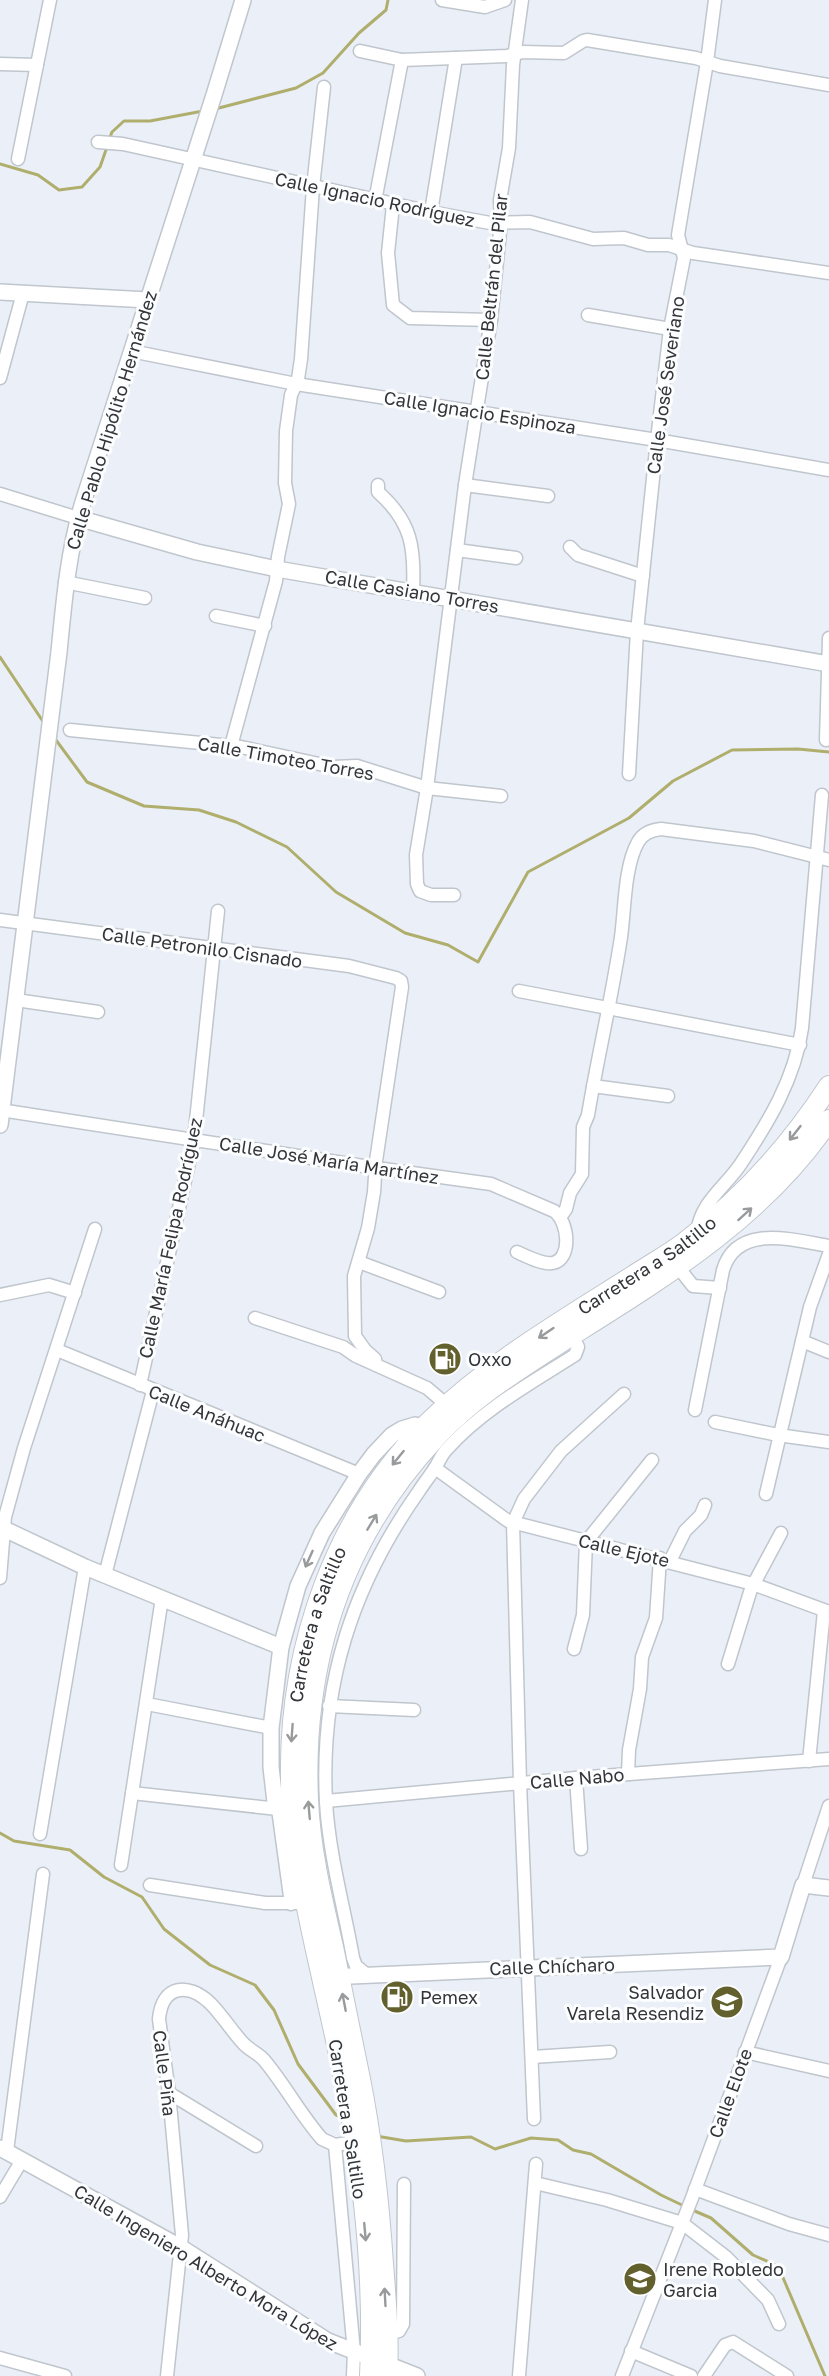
<svg xmlns="http://www.w3.org/2000/svg" width="829" height="2376" font-family="'Golos Text',sans-serif">
  <rect width="100%" height="100%" fill="#ebf0f8"/>
  <g fill="none" stroke-linecap="round" stroke-linejoin="round">
    <g stroke="#b0ae6d" stroke-width="3">
      <path d="M215,109l81,-21 27,-15 36,-40 27,-23 2,-10"/>
      <path d="M109,140l3,-8 12,-11h26l53,-10"/>
      <path d="M0,164l38,11 21,15 23,-3 18,-20 7,-20"/>
      <path d="M0,657l44,66"/>
      <path d="M53,736l34,46 57,24 55,4 37,12 51,25 49,45 69,41 43,12 30,17 50,-90 101,-54 44,-37 59,-31 66,-1 31,3"/>
      <path d="M0,1833l14,8 56,9 34,27 38,20 22,32 46,36 45,20 19,25 24,54 38,51 8,4"/>
      <path d="M376,2136l30,5 65,-4 24,12 36,-11 27,2 15,10 18,4 70,41 23,11"/>
      <path d="M690,2209l21,9 42,37 25,11 47,110"/>
    </g>
    <g stroke="#c0c6cd" stroke-width="15">
      <g id="minor">
        <path d="M442,0l43,7 20,-7"/>
        <path d="M360,51l42,9 105,-4 16,-4 41,1 19,-12 4,-1 109,18 24,8 109,19"/>
        <path d="M0,64l37,1"/>
        <path d="M98,142l25,2 308,68 59,11 40,-1 63,17 31,-1 24,7h21l24,8 136,20"/>
        <path d="M18,159l32,-159"/>
        <path d="M375,201l27,-141"/>
        <path d="M393,205l-5,48 5,52 17,13 81,2"/>
        <path d="M431,212l25,-154"/>
        <path d="M588,315l82,14"/>
        <path d="M131,351l165,33 361,56 172,30"/>
        <path d="M0,378l23,-85"/>
        <path d="M378,485v7c34,30 37,56 35,99"/>
        <path d="M465,485l83,11"/>
        <path d="M0,494l78,24"/>
        <path d="M570,547l8,8 65,21"/>
        <path d="M457,550l59,8"/>
        <path d="M65,582l80,16"/>
        <path d="M216,616l49,10"/>
        <path d="M70,730l171,17 92,20 24,-1 70,22 74,8"/>
        <path d="M826,740l3,-102"/>
        <path d="M231,746l45,-165 2,-24 11,-53 -4,-21 1,-52 5,-36 7,-16 3,-20 12,-172 11,-100"/>
        <path d="M629,774l8,-143 20,-191 13,-111 14,-71 -6,-23 29,-173 8,-62"/>
        <path d="M454,895h-23l-11,-4 -3,-7 -1,-29 11,-67 38,-303 26,-165 10,-98 -1,-22 9,-52 4,-83 9,-65"/>
        <path d="M0,920l349,46 47,12 5,3 1,6 -26,174 -2,31 -6,36 -14,48 1,60 10,14 10,9 1,6"/>
        <path d="M519,991l281,54"/>
        <path d="M16,1000l82,12"/>
        <path d="M593,1086l75,10"/>
        <path d="M0,1110l376,58 115,16 63,27c15,11 18,48 -1,52 -10,2 -27,-7 -36,-11"/>
        <path d="M561,1216l5,-7 4,-16 12,-19 1,-47 5,-12c10,-60 24,-118 33,-178 4,-28 3,-70 17,-95 5,-9 13,-12 23,-13l93,12 75,19"/>
        <path d="M697,1233c3,-30 27,-45 43,-68 28,-42 55,-86 62,-137l20,-233"/>
        <path d="M359,1262l80,30"/>
        <path d="M678,1267l15,19 27,2"/>
        <path d="M0,1295l49,-10 26,8"/>
        <path d="M255,1318l88,29 13,9 71,32 20,17"/>
        <path d="M802,1341l27,11"/>
        <path d="M57,1350l302,124"/>
        <path d="M140,1385l54,-245 24,-229"/>
        <path d="M695,1410l28,-140c14,-47 70,-30 106,-24"/>
        <path d="M715,1422l63,13 51,7"/>
        <path d="M435,1468l73,53 245,63 76,28"/>
        <path d="M766,1494l44,-187 19,-53"/>
        <path d="M670,1561l15,-30 16,-16 4,-10"/>
        <path d="M105,1575l48,-184"/>
        <path d="M0,1578l5,-61 19,-69 71,-219"/>
        <path d="M574,1649l9,-34 3,-73 66,-82"/>
        <path d="M728,1664l23,-75 30,-56"/>
        <path d="M147,1704l124,24"/>
        <path d="M329,1706l85,4"/>
        <path d="M809,1761l15,-150"/>
        <path d="M628,1774l1,-24 11,-61 2,-32 14,-39 4,-60"/>
        <path d="M576,1778l5,71"/>
        <path d="M132,1793l146,16 13,95"/>
        <path d="M326,1801l250,-23 253,-19"/>
        <path d="M40,1834l45,-267"/>
        <path d="M121,1865l41,-267"/>
        <path d="M150,1885l115,18h34"/>
        <path d="M803,1885l26,-79"/>
        <path d="M367,1975l-11,-9 -3,-8c-9,-51 -24,-104 -27,-156 -6,-117 26,-216 93,-311 5,-8 11,-15 16,-23 4,-6 6,-13 12,-19 35,-39 84,-66 128,-94l3,-8 -6,-12"/>
        <path d="M745,2052l84,19"/>
        <path d="M532,2057l78,-5"/>
        <path d="M169,2093l87,53"/>
        <path d="M534,2119l-14,-336 -7,-260 11,-24 37,-48 63,-57"/>
        <path d="M335,2145l19,207 -1,24"/>
        <path d="M7,2151l36,-277"/>
        <path d="M535,2183l72,17 75,23 44,34 42,43 11,24"/>
        <path d="M695,2189l94,35 40,11"/>
        <path d="M0,2197l22,-37"/>
        <path d="M387,2335l12,-4 4,-7 1,-140"/>
        <path d="M631,2351l60,25"/>
        <path d="M0,2358l65,18"/>
        <path d="M167,2376l15,-141 -13,-142 -10,-74c3,-34 29,-37 51,-16 12,12 21,27 33,40 6,7 15,10 21,17 21,25 36,54 58,79l13,6 20,-3"/>
        <path d="M519,2376l17,-212"/>
        <path d="M622,2376l70,-178 89,-241"/>
        <path d="M704,2376l21,-31 8,-3 54,34"/>
      </g>
    </g>
    <g stroke="#c0c6cd" stroke-width="18">
      <g id="tertiary">
        <path d="M0,292l148,8"/>
        <path d="M78,518l119,34 80,17 552,95"/>
        <path d="M0,1125l59,-473c5,-51 9,-100 24,-150l131,-407 29,-95"/>
        <path d="M0,1527l85,40 196,80"/>
        <path d="M292,1821l-14,-12 -3,-7 -4,-35v-39l10,-81 17,-61 24,-53 37,-59 15,-20 18,-19 10,-6 13,-4 9,2"/>
        <path d="M329,1977l452,-20 22,-72 26,3"/>
        <path d="M0,2148l182,100 146,93 89,35"/>
      </g>
    </g>
    <g stroke="#c0c6cd" stroke-width="22">
      <g id="primary">
        <path id="s1" d="M370,2376c4,-88 -4,-180 -20,-267 -17,-95 -45,-189 -57,-285 -2,-15 -2,-31 -2,-46 -2,-130 44,-263 137,-355 60,-59 134,-102 205,-147 17,-11 35,-21 51,-33 57,-43 106,-97 145,-157"/>
        <path d="M387,2376c2,-37 -1,-75 -4,-112 -4,-62 -11,-124 -23,-185 -9,-44 -18,-88 -27,-132 -11,-48 -23,-98 -25,-147 -6,-138 34,-262 128,-363 38,-41 85,-69 131,-99 97,-61 197,-121 262,-218"/>
      </g>
    </g>
    <use href="#minor" stroke="#fff" stroke-width="12"/>
    <use href="#tertiary" stroke="#fff" stroke-width="15"/>
    <use href="#primary" stroke="#fff" stroke-width="20"/>
  </g>
  <defs><path id="oneway-shaft" d="M-6 0H5M1.5-3L5.5 0L1.5 3" fill="none" stroke-width="1.6" stroke-linecap="round" stroke-linejoin="round" transform="scale(1.5)"/></defs>
  <g stroke="#999a9c">
    <use href="#oneway-shaft" transform="translate(795 1133) rotate(128)"/>
    <use href="#oneway-shaft" transform="translate(745 1214) rotate(-42)"/>
    <use href="#oneway-shaft" transform="translate(546 1333) rotate(146)"/>
    <use href="#oneway-shaft" transform="translate(398 1458) rotate(129)"/>
    <use href="#oneway-shaft" transform="translate(372 1522) rotate(-59)"/>
    <use href="#oneway-shaft" transform="translate(309 1559) rotate(114)"/>
    <use href="#oneway-shaft" transform="translate(292 1733) rotate(94)"/>
    <use href="#oneway-shaft" transform="translate(309 1810) rotate(-95)"/>
    <use href="#oneway-shaft" transform="translate(344 2002) rotate(-101)"/>
    <use href="#oneway-shaft" transform="translate(365 2232) rotate(85)"/>
    <use href="#oneway-shaft" transform="translate(385 2297) rotate(-93)"/>
  </g>
  <defs>
    <g id="fuel-disc" transform="scale(1.725)"><circle r="9.5" fill="#62612d" stroke="#fcfdff"/><path d="M-5.5-6h7V0h2V4h1.3V-2.5L3-4.5l.8-.8L6-3V5H2.5V1h-1V6h-7ZM-4.2-4.7v3.2H.2V-4.7Z" fill="#fff"/></g>
    <g id="school-disc" transform="scale(1.725)"><circle r="9.5" fill="#62612d" stroke="#fcfdff"/><path d="M0-5L7-2L0 1L-7-2ZM-4 1L0 2.5L4 1V4Q0 6-4 4Z" fill="#fff"/></g>
  </defs>
  <g fill-rule="evenodd">
    <use href="#fuel-disc" x="445" y="1359"/>
    <use href="#fuel-disc" x="397" y="1997"/>
    <use href="#school-disc" x="727" y="2002"/>
    <use href="#school-disc" x="640" y="2279"/>
  </g>
  <g text-anchor="middle" dominant-baseline="central" stroke-width="6" stroke-linejoin="round" paint-order="stroke">
    <g font-size="18" fill="#333538" stroke="#fcfdff">
      <text transform="translate(375 199) rotate(12)">Calle Ignacio Rodríguez</text>
      <text transform="translate(491 287) rotate(-84)">Calle Beltrán del Pilar</text>
      <text transform="translate(665 385) rotate(-82)">Calle José Severiano</text>
      <text transform="translate(480 412) rotate(9)">Calle Ignacio Espinoza</text>
      <text transform="translate(111 420) rotate(-73)">Calle Pablo Hipólito Hernández</text>
      <text transform="translate(412 591) rotate(10)">Calle Casiano Torres</text>
      <text transform="translate(286 758) rotate(10)">Calle Timoteo Torres</text>
      <text transform="translate(202 947) rotate(8)">Calle Petronilo Cisnado</text>
      <text transform="translate(329 1160) rotate(9)">Calle José María Martínez</text>
      <text transform="translate(170 1238) rotate(-78)">Calle María Felipa Rodríguez</text>
      <text stroke="none"><textPath href="#s1" startOffset="1266">Carretera a Saltillo</textPath></text>
      <text transform="translate(207 1413) rotate(22)">Calle Anáhuac</text>
      <text transform="translate(624 1550) rotate(13)">Calle Ejote</text>
      <text stroke="none"><textPath href="#s1" startOffset="762">Carretera a Saltillo</textPath></text>
      <text transform="translate(577 1778) rotate(-5)">Calle Nabo</text>
      <text transform="translate(552 1966) rotate(-2)">Calle Chícharo</text>
      <text transform="translate(165 2073) rotate(83)">Calle Piña</text>
      <text transform="translate(730 2093) rotate(-70)">Calle Elote</text>
      <text transform="translate(348 2119) rotate(81)">Carretera a Saltillo</text>
      <text transform="translate(206 2267) rotate(31)">Calle Ingeniero Alberto Mora López</text>
    </g>
    <g font-size="18" fill="#333538" stroke="#fcfdff" text-anchor="start">
      <text x="468" y="1359">Oxxo</text>
      <text x="704" y="1992" text-anchor="end">Salvador<tspan x="704" dy="21">Varela Resendiz</tspan></text>
      <text x="420" y="1997">Pemex</text>
      <text x="663" y="2269">Irene Robledo<tspan x="663" dy="21">Garcia</tspan></text>
    </g>
  </g>
</svg>
